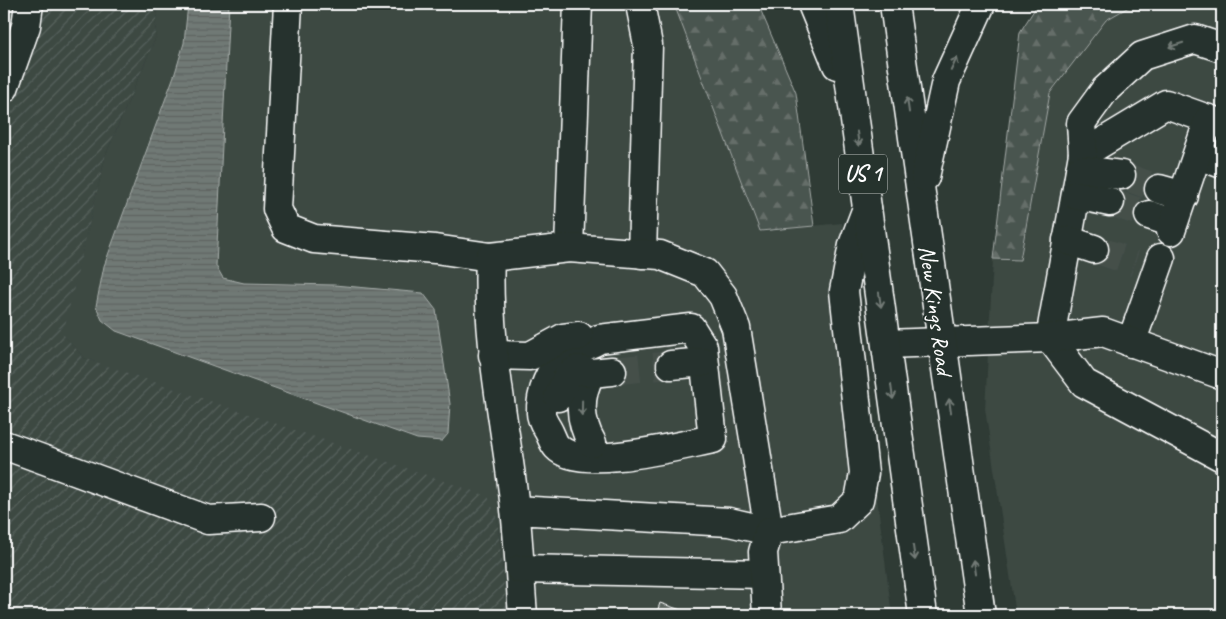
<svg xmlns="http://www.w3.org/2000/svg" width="1226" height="619" font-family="Caveat,sans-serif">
  <defs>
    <pattern id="industrial-furrows" width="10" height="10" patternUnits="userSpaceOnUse" patternTransform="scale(1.25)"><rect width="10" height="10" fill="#3c4842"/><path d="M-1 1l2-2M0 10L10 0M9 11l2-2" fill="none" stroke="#59635e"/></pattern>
    <pattern id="forest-firs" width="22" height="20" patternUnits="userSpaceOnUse" patternTransform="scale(1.25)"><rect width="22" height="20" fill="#4a544f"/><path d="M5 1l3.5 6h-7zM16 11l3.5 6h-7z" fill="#656e69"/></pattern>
    <pattern id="water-rules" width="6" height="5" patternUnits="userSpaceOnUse" patternTransform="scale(1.25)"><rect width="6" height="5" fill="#707975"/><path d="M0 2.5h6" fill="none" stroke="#5e6260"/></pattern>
  </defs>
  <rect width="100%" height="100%" fill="#2f3b35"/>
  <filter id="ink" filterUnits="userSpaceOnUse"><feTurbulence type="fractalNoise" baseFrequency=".02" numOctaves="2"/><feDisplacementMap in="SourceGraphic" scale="10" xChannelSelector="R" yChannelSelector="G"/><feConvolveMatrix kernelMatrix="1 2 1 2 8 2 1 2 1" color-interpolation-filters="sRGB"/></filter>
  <g filter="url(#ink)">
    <g fill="#3c4842">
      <path d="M157,4h517l86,227 82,-8 50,392h-384l-11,-96 -413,-161 -22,-24 44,-180 49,-115z"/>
      <path d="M1134,4h88v611h-206l-31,-206 8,-150h27l30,-166 56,-73z"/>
    </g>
    <path fill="url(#industrial-furrows)" d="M4,4h153l-2,35 -49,115 -43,180 21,24 404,138 9,23 11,96h-504z"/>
    <g fill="url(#forest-firs)" stroke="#a4aaa7">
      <path d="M674,4h84l38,89 18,133 -54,5z"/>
      <path d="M1038,4h96l-28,16 -56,73 -30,167 -27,-1 27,-227z"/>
    </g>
    <path fill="url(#water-rules)" stroke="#a9afac" d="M188,4h41l-13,262 7,12 21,5 90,2 89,8 13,17 14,94 -2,30 -6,7 -25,-2 -301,-108 -14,-11 -6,-14 8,-40 71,-193 9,-30z"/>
    <path fill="#5b6661" stroke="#fff" d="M660,603l36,12h-40z"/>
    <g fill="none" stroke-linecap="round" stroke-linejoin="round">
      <g stroke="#444f49" stroke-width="28" stroke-dasharray="28 14" stroke-linecap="butt">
        <path d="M1121,175l38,14"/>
        <path d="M1110,202l39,13"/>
        <path d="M1094,249l41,14"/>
        <path d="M612,371l59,-6"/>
      </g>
      <g stroke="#fff" stroke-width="31">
        <g id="minor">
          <path d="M288,4l-11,205 9,19 28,11 121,10 55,8"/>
          <path d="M640,4l8,41 -6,209"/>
          <path d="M4,88l22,-62 3,-22"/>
          <path d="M1222,124l-56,-20 -83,50 -33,184 34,45 138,74"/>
          <path d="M1083,154l-2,-31 24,-33 37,-34 53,-17 27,9"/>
          <path d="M1198,155l24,9"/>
          <path d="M1080,170l41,5"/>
          <path d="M1159,189l25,7"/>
          <path d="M1076,195l34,7"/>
          <path d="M1149,215l24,8"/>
          <path d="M1171,231l38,-112"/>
          <path d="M1067,240l27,9"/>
          <path d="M569,248l9,-244"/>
          <path d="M691,328l12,19 10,92c-31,6 -133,33 -156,8 -4,-4 -6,-12 -9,-17 -3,-5 -7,-11 -7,-17 -1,-20 9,-44 24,-58 10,-9 23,-7 34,-16z"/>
          <path d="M1131,343l30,-85"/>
          <path d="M886,344l164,-6 53,-6 119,43"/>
          <path d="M493,355l37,1 33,-18 16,-2"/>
          <path d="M671,365l33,-3"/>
          <path d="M591,373c-13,23 -12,47 1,70"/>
          <path d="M558,397l10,-22 10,-6 13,4 21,-2"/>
          <path d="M4,445l204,75 53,-3"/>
          <path d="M515,510l214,12 40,9 -33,-203 -13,-32 -18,-23 -45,-18 -91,-7 -79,9c-4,86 16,168 25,252 4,35 5,71 8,106"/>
          <path d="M520,569l244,5"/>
          <path d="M767,615l-4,-63 6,-21 70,-12 20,-19 5,-27 -20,-182 9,-46 14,-37"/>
        </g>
      </g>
      <g stroke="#fff" stroke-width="31">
        <g id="highway">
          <path d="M812,4l25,61"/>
          <path d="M839,4l84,611"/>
          <path d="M894,4l87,611"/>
          <path d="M925,177l21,-96 35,-77"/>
        </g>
      </g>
      <use href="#minor" stroke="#26332d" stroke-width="28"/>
      <use href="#highway" stroke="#26332d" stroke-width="28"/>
    </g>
    <defs><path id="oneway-shaft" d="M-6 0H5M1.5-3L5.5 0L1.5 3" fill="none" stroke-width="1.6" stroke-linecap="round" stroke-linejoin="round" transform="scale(1.25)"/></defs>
    <g stroke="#727a76">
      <use href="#oneway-shaft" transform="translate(1176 45) rotate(163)"/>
      <use href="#oneway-shaft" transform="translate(954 64) rotate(-65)"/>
      <use href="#oneway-shaft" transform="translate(908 105) rotate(-98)"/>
      <use href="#oneway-shaft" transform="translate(858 139) rotate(82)"/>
      <use href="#oneway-shaft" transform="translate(880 300) rotate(82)"/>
      <use href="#oneway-shaft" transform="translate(892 392) rotate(82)"/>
      <use href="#oneway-shaft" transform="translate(950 406) rotate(-98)"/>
      <use href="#oneway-shaft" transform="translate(582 408) rotate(91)"/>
      <use href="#oneway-shaft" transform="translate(914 553) rotate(82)"/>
      <use href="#oneway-shaft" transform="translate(974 567) rotate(-98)"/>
    </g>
  </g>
  <g text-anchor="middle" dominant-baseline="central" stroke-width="4" stroke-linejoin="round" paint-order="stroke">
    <rect fill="#26332d" stroke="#bec2c0" stroke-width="1" x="839" y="154.5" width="48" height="39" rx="4"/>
    <g font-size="22" font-weight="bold" fill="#fff">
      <text x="863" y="174">US 1</text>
    </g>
    <g font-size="24" fill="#fff" stroke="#26332d">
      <text transform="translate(936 310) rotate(82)">New Kings Road</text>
    </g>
  </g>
  <rect width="1226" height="619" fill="none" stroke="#26332d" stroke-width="20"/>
  <rect x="10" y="10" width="1206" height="599" fill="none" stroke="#fff" stroke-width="2" filter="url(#ink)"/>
</svg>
